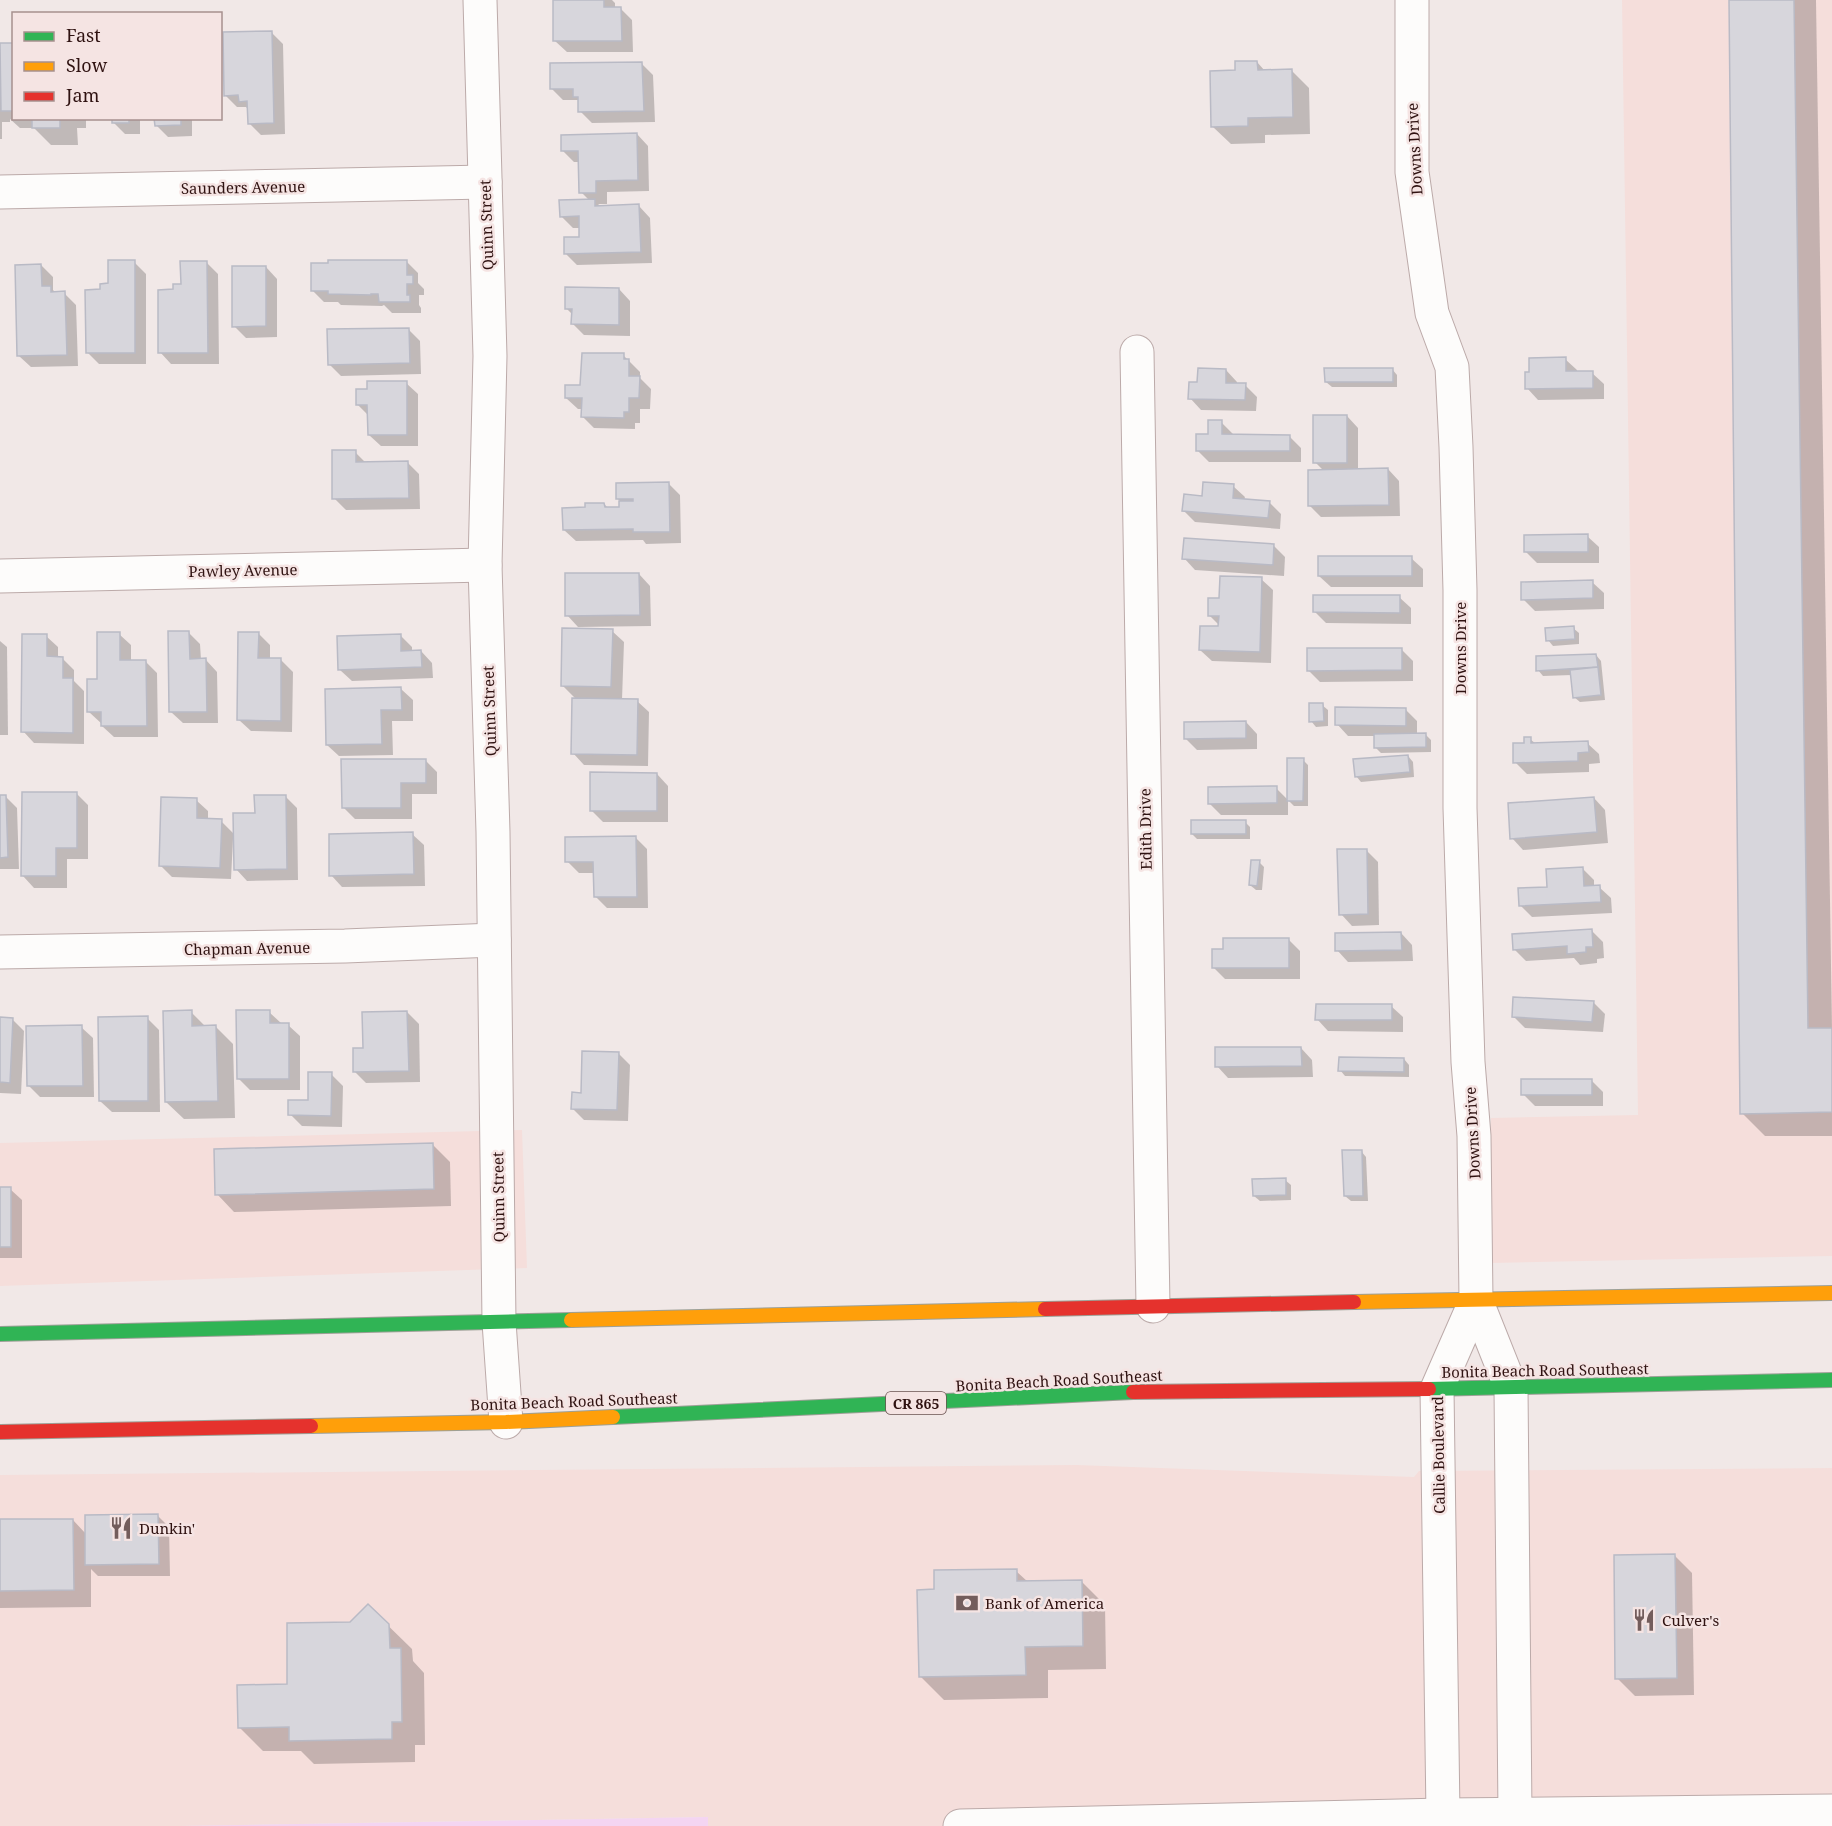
<svg xmlns="http://www.w3.org/2000/svg" width="1832" height="1826" font-family="'Noto Serif',serif">
  <rect width="100%" height="100%" fill="#f1e8e7"/>
  <g fill="#f5dedb">
    <path d="M1622,0h210v1256l-341,7v-145l147,-3z"/>
    <path d="M522,1130l5,138 -527,18v-143z"/>
    <path d="M1076,1465l338,12 5,-6 413,-3v358h-1124l-1,-9 -527,9h-180v-351z"/>
  </g>
  <path fill="#f4d5f2" d="M708,1817v9h-528z"/>
  <g fill="#0003">
    <path d="M555,0h57l3,3v5h5l12,12 1,32h-66l-12,-11z"/>
    <path d="M1731,0h85l16,1029v107h-67l-23,-23z"/>
    <path d="M272,33l11,11 2,90 -24,1 -12,-12v-13l-3,-3h-9l-12,-12z"/>
    <path d="M14,44v74h72v10h-9l1,17h-27l-17,-17h-14l-10,-9v3h-8v17h-2v-94l2,2z"/>
    <path d="M1257,62l8,9 26,-1 18,18 1,46 -45,1v8l-34,1 -18,-17 24,-55z"/>
    <path d="M641,63l12,12 2,47 -63,1 -12,-12v-9l-2,-2h-15l-11,-11z"/>
    <path d="M114,118h26v16h-15l-11,-11z"/>
    <path d="M156,118h36v18l-24,1 -12,-12z"/>
    <path d="M637,134l11,12 1,45 -42,1v12h-9l4,3 37,-1 11,12 2,45 -75,2 -11,-11 15,-16v-10h-8l-12,-12 28,-16 -8,-8 -1,-30h-6l-11,-11z"/>
    <path d="M406,261l12,12v10l6,6v6h-5v10l2,3v5h-29l-8,-8 -2,1 -41,-1 -3,-3h-14l-11,-11z"/>
    <path d="M134,262l12,12v90h-47l-12,-12 14,-61z"/>
    <path d="M206,262l12,12 1,90h-48l-11,-12 14,-61 8,-6z"/>
    <path d="M41,265l12,12v13l3,3h8l12,12 2,61 -47,1 -12,-11z"/>
    <path d="M266,267l11,12v58l-31,1 -12,-12z"/>
    <path d="M619,289l11,12v35l-46,-1 -11,-11v-9l-6,-6z"/>
    <path d="M408,329l12,12 1,33 -80,2 -12,-12z"/>
    <path d="M623,355l17,17v6l11,11 -1,20h-10v14h-5v6l-41,-1 -11,-11v-8h-5l-12,-11z"/>
    <path d="M1565,359l12,11v3h15l12,11v15l-66,1 -11,-12z"/>
    <path d="M1392,369l5,6v12h-65l-6,-5z"/>
    <path d="M1226,370l11,12v3h8l12,12 -1,14 -55,-1 -11,-12 9,-15z"/>
    <path d="M406,383l12,11v52h-37l-12,-11v-19l-11,-11z"/>
    <path d="M1347,416l11,12v42l30,-1 11,12 1,35 -79,1 -11,-11 14,-35 -9,-9z"/>
    <path d="M1221,422l12,12v2h56l12,12v14h-92l-11,-11z"/>
    <path d="M355,452l11,11 41,-1 12,12 1,35 -74,1 -12,-12z"/>
    <path d="M669,484l11,11 1,48 -35,1 -3,-4 -67,1 -12,-11 40,-26 4,4h12v-7l-3,-3z"/>
    <path d="M1233,486l12,11 -1,3 25,2 12,12 -1,15 -85,-7 -11,-11 19,-13z"/>
    <path d="M1587,536l12,11v16h-62l-12,-12z"/>
    <path d="M1274,546l11,11 -1,19 -89,-6 -11,-12z"/>
    <path d="M1411,558l12,11v18h-92l-12,-11z"/>
    <path d="M639,574l11,12 1,40 -73,1 -11,-12z"/>
    <path d="M1261,579l12,11 -2,73 -59,-2 -12,-11 22,-22 -13,-13 12,-15z"/>
    <path d="M1592,582l12,11v16l-69,2 -12,-12z"/>
    <path d="M1399,597l12,11v16l-85,-1 -11,-11z"/>
    <path d="M1573,628l6,5v11l-26,2 -5,-6z"/>
    <path d="M612,631l12,11 -2,58 15,1 12,11 -1,54 -64,-1 -11,-12 4,-53 -15,-15z"/>
    <path d="M189,633l11,11 1,16h5l11,12 1,51h-35l-12,-11z"/>
    <path d="M258,633l12,12v15h11l12,12 -1,60 -41,-1 -12,-11z"/>
    <path d="M119,634l12,11v17h15l11,11 1,64h-44l-12,-11v-2l-13,-12 10,-31z"/>
    <path d="M400,635l12,12v5l9,-1 11,12 1,15 -81,3 -12,-11z"/>
    <path d="M46,636l12,11v11h4l12,12v11l10,10v53l-50,-1 -11,-12z"/>
    <path d="M0,641l7,6 1,88h-8z"/>
    <path d="M1401,649l12,12v20l-93,1 -12,-12z"/>
    <path d="M1596,655l5,6 4,39 -25,2 -6,-5 -2,-22 -29,1 -5,-6z"/>
    <path d="M401,689l12,11v21h-21l1,34 -54,1 -12,-11z"/>
    <path d="M1322,705l6,5v16l-12,1 -5,-6z"/>
    <path d="M1406,710l11,11v14h9l5,5v12l-50,1 -5,-5v-12h-28l-11,-12z"/>
    <path d="M1246,722l11,12v15l-60,1 -11,-11z"/>
    <path d="M1530,739l6,5 51,-1 12,11 1,9 -11,1v8l-62,2 -12,-12z"/>
    <path d="M1408,756l5,6 1,15 -53,5 -5,-6z"/>
    <path d="M425,760l12,12v22h-25v25h-57l-12,-12z"/>
    <path d="M1303,760l5,5v41h-14l-6,-6v15h-67l-12,-12 67,-15 12,12z"/>
    <path d="M657,774l11,12v36h-65l-12,-12z"/>
    <path d="M77,794l11,11v54h-21v29h-33l-11,-12z"/>
    <path d="M0,796h5l12,12 2,61h-19z"/>
    <path d="M285,796l12,12 1,72 -51,1 -11,-12 -1,-30h-2l-2,40 -59,-2 -12,-12 36,-65 12,11v9l13,1 14,14 21,-20z"/>
    <path d="M1594,798l11,12 3,33 -85,7 -11,-12z"/>
    <path d="M1245,822l5,5v12h-53l-5,-5z"/>
    <path d="M412,834l12,11 1,41 -83,1 -11,-12z"/>
    <path d="M635,837l12,12 1,59h-41l-12,-12v-23h-16l-12,-12z"/>
    <path d="M1366,850l12,12 1,63 -27,1 -11,-12z"/>
    <path d="M1259,862l5,5 -2,23h-6l-6,-5z"/>
    <path d="M1582,868l12,12v7h5l12,11 1,15 -80,4 -12,-12z"/>
    <path d="M1591,930l12,12 1,16 -7,1v4l-17,2 -6,-7 -48,3 -12,-12z"/>
    <path d="M1401,933l11,12 1,16 -65,1 -11,-12z"/>
    <path d="M1289,940l11,11v28h-75l-12,-12z"/>
    <path d="M1593,1002l12,12 -2,18 -78,-4 -11,-11z"/>
    <path d="M1391,1006l12,11v15l-75,-1 -11,-12z"/>
    <path d="M191,1012l15,15h10l17,17 2,74 -51,1 -18,-17z"/>
    <path d="M269,1012l12,11 7,2 12,11v54h-50l-12,-12z"/>
    <path d="M407,1012l12,12 1,58 -54,1 -11,-11 9,-23z"/>
    <path d="M147,1018l12,12 1,82h-48l-12,-11z"/>
    <path d="M0,1019h12l12,12 -3,63 -21,-1z"/>
    <path d="M81,1027l12,11 1,59h-54l-11,-11z"/>
    <path d="M1301,1048l11,12 1,17 -85,1 -11,-12z"/>
    <path d="M618,1053l12,12 -2,56 -44,-1 -11,-11z"/>
    <path d="M1404,1059l5,6v12l-64,-1 -5,-6z"/>
    <path d="M331,1074l12,12 -1,41 -40,-1 -12,-12 20,-13z"/>
    <path d="M1592,1081l11,11v14h-68l-12,-12z"/>
    <path d="M432,1144l18,18 1,44 -217,6 -17,-18z"/>
    <path d="M1361,1151l5,6 2,44h-17l-6,-5z"/>
    <path d="M1285,1180l6,5v15l-31,1 -6,-5z"/>
    <path d="M0,1189h10l12,11v58h-22z"/>
    <path d="M157,1515l12,12 1,49h-72l-7,-7v38l-91,1v-87l73,-1 13,14z"/>
    <path d="M1675,1556l17,17 2,122 -59,1 -18,-18z"/>
    <path d="M1016,1571l12,11 53,-1 24,24 1,64 -58,1v28l-104,2 -24,-24 16,-85z"/>
    <path d="M368,1606l44,43 1,12 11,12 1,72h-10v17l-101,2 -13,-13h-38l-24,-24 50,-41z"/>
  </g>
  <g fill="#d7d6dc" stroke="#b9bac5" stroke-width="1.5">
    <path d="M553,0h51v7h17l1,34h-69z"/>
    <path d="M1729,0h65l14,1028h24v84l-92,2z"/>
    <path d="M272,31l2,92 -26,1 -1,-23 -8,1 -1,-7 -14,1 -1,-64z"/>
    <path d="M0,43h14v68h-13z"/>
    <path d="M1235,61h22l1,9 34,-1 1,48 -45,1v8l-37,1 -1,-56 25,-1z"/>
    <path d="M642,62l2,49 -66,1v-15h-5v-8h-23v-26z"/>
    <rect x="32" y="118" width="28" height="10"/>
    <rect x="112" y="118" width="17" height="5"/>
    <path d="M154,118h27v7l-26,1z"/>
    <path d="M637,133l1,47 -42,1v12h-17l-1,-42h-17v-16z"/>
    <path d="M595,199v7l44,-2 2,48 -77,2v-17h15v-21l-19,1 -1,-17z"/>
    <path d="M108,260h27v93h-49l-1,-63 15,-1v-5l8,-1z"/>
    <path d="M328,260h79v15h6v9h-6v11h3v7h-31l-1,-8h-7v1l-43,-1v-3h-17v-28h17z"/>
    <path d="M180,261h27l1,92h-50v-63l15,-1v-5h8z"/>
    <path d="M41,264l1,22h9v6l14,-1 2,64 -50,1 -2,-91z"/>
    <path d="M232,266h34v60l-34,1z"/>
    <path d="M565,287l54,1v37l-48,-1 1,-15h-7z"/>
    <path d="M409,328l1,35 -82,2 -1,-36z"/>
    <path d="M582,353h42v6h5v17h11l-1,22h-10v14h-5v6l-43,-1 1,-19h-17v-13h15z"/>
    <path d="M1566,357v14h27v17l-68,1v-17h4v-14z"/>
    <path d="M1198,368l28,1v14h20l-1,17 -57,-1 1,-17h8z"/>
    <path d="M1324,368h69v14h-68z"/>
    <path d="M367,381h40v54h-39l-1,-30h-11v-16h11z"/>
    <rect x="1313" y="415" width="34" height="48"/>
    <path d="M1208,420h14v14l68,1v16h-94v-17h12z"/>
    <path d="M332,450h24v12l52,-1 1,37 -77,1z"/>
    <path d="M1388,468l1,37 -81,1v-36z"/>
    <path d="M669,482l1,50h-37v-3l-70,1 -1,-22 23,-1v-4h19l1,4h14v-6h14v-2h-17v-16z"/>
    <path d="M1203,482l31,2 -1,14 37,3 -2,17 -86,-7 2,-17 18,2z"/>
    <path d="M1588,534v18h-64v-17z"/>
    <path d="M1184,538l90,6 -1,21 -91,-6z"/>
    <rect x="1318" y="556" width="94" height="20"/>
    <path d="M565,573h74l1,42 -75,1z"/>
    <path d="M1220,576l42,1 -2,75 -61,-2 1,-24h18l1,-10h-11v-18h11z"/>
    <path d="M1593,580v18l-72,2v-18z"/>
    <path d="M1313,595h87v18l-87,-1z"/>
    <path d="M1574,626l1,13 -29,2 -1,-13z"/>
    <path d="M562,628l51,1 -2,58 -50,-1z"/>
    <path d="M168,631h21l1,28 16,-1 1,54h-38z"/>
    <path d="M97,632h23v28h26l1,66h-46v-14h-14v-33h10z"/>
    <path d="M238,632h21l-1,26h23v63l-44,-1z"/>
    <path d="M22,634h25v22l16,1v21h10v55l-52,-1z"/>
    <path d="M401,634v17l20,-1 1,17 -84,3 -1,-34z"/>
    <path d="M1307,648h95v22l-95,1z"/>
    <path d="M1596,654l2,13 -62,4v-15z"/>
    <path d="M1598,667l3,28 -28,3 -3,-28z"/>
    <path d="M401,687l1,23h-21l1,34 -56,1 -1,-56z"/>
    <path d="M572,698l66,1 -1,56 -66,-1z"/>
    <path d="M1309,703h14l1,18 -15,1z"/>
    <path d="M1335,707l71,1v18l-71,-1z"/>
    <path d="M1246,721v17l-62,1v-17z"/>
    <path d="M1426,733v14l-52,1v-14z"/>
    <path d="M1524,737h7v6l57,-2 1,11 -11,1v8l-65,2v-20h11z"/>
    <path d="M1408,755l2,17 -55,5 -2,-18z"/>
    <path d="M1287,758h17l-1,43h-16z"/>
    <path d="M341,759h85v24h-25v25h-59z"/>
    <path d="M590,772l67,1v38h-67z"/>
    <path d="M1277,786v17l-69,1v-17z"/>
    <path d="M22,792h55v56h-21v28h-35z"/>
    <path d="M0,795h6l2,62 -8,1z"/>
    <path d="M254,795h32l1,74 -53,1 -1,-57h22z"/>
    <path d="M161,797l36,1v20l25,1 -2,49 -61,-2z"/>
    <path d="M1594,797l3,35 -87,7 -2,-36z"/>
    <rect x="1191" y="820" width="55" height="14"/>
    <path d="M413,832l1,42 -85,2v-42z"/>
    <path d="M636,836l1,61h-43l-1,-35h-28v-25z"/>
    <path d="M1337,849h30l1,65 -29,1z"/>
    <path d="M1251,860h9l-3,26 -8,-1z"/>
    <path d="M1583,867l1,19 16,-1 1,17 -82,4 -1,-18 29,-1 -1,-18z"/>
    <path d="M1592,929l1,18h-7v5l-19,2v-8l-54,4 -1,-16z"/>
    <path d="M1401,932l1,18 -67,1v-18z"/>
    <path d="M1223,938h66v30h-77v-19h11z"/>
    <path d="M1513,997l81,4 -2,21 -80,-5z"/>
    <path d="M1316,1004h76v16h-77z"/>
    <path d="M192,1010v16l24,-1 2,76 -53,1 -2,-91z"/>
    <path d="M236,1010h34v13h19v56h-52z"/>
    <path d="M407,1011l2,60 -56,1v-24h10l-1,-36z"/>
    <path d="M148,1016v85h-49l-1,-84z"/>
    <path d="M0,1017l13,1 -3,65 -10,-1z"/>
    <path d="M82,1025l1,61h-56l-1,-60z"/>
    <path d="M1215,1047h86l1,19 -87,1z"/>
    <path d="M582,1051l37,1 -2,58 -46,-1 1,-17 9,1z"/>
    <path d="M1339,1057l65,1v14l-66,-1z"/>
    <path d="M308,1072h24l-1,44 -43,-1v-15h20z"/>
    <rect x="1521" y="1079" width="71" height="16"/>
    <path d="M433,1143l1,46 -219,6 -1,-46z"/>
    <path d="M1342,1150h20l1,46h-19z"/>
    <path d="M1286,1178v17l-33,1 -1,-17z"/>
    <rect x="0" y="1187" width="11" height="60"/>
    <path d="M158,1514l1,50 -74,1v-50z"/>
    <path d="M0,1519h73l1,71 -74,1z"/>
    <path d="M1675,1554l2,124 -62,1 -1,-124z"/>
    <path d="M1017,1569v12l65,-1 1,66 -58,1 1,28 -107,2 -2,-87 17,-1v-19z"/>
    <path d="M368,1604l21,20 1,24h11l1,74h-10v17l-103,2v-14l-51,1 -1,-43 50,-1v-61l63,-1z"/>
  </g>
  <g fill="none" stroke-linecap="round" stroke-linejoin="round">
    <g stroke="#bcaaa9" stroke-width="35">
      <g id="street">
        <path d="M480,0l10,356 -5,209 8,267 6,490 7,100"/>
        <path d="M1412,0v172l20,141 20,54 4,80 4,143v218l8,254 6,74 2,164 35,88 4,427"/>
        <path d="M0,192l485,-10"/>
        <path d="M1137,352l16,954"/>
        <path d="M0,576l485,-11"/>
        <path d="M0,952l345,-6 149,-6"/>
        <path d="M1443,1815l-6,-426 39,-89"/>
        <path d="M960,1826l483,-11 389,-4"/>
      </g>
    </g>
    <g stroke="#9da097" stroke-width="16">
      <g id="fast">
        <path d="M0,1334l571,-14"/>
        <path d="M1429,1389l403,-9"/>
        <path d="M613,1417l520,-25"/>
      </g>
    </g>
    <g stroke="#9da097" stroke-width="16">
      <g id="slow">
        <path d="M1354,1302l478,-9"/>
        <path d="M571,1320l474,-11"/>
        <path d="M311,1426l195,-4 107,-5"/>
      </g>
    </g>
    <g stroke="#9da097" stroke-width="16">
      <g id="jam">
        <path d="M1045,1309l309,-7"/>
        <path d="M1133,1392l296,-3"/>
        <path d="M0,1432l311,-6"/>
      </g>
    </g>
    <use href="#street" stroke="#fdfcfb" stroke-width="33"/>
    <use href="#fast" stroke="#30b455" stroke-width="14"/>
    <use href="#slow" stroke="#ff9f0a" stroke-width="14"/>
    <use href="#jam" stroke="#e5322d" stroke-width="14"/>
  </g>
  <defs>
    <g id="restaurant-bare" transform="scale(1.8)"><path d="M-5-6h1v4h1v-4h1v4h1v-4h1v5L-1.5 .5V6h-2V.5L-5-1ZM5-6V6H3V1.5H1.5Q1.5-4 5-6Z" fill="#735d5c" stroke="#f5e4e3" stroke-width="2.5" paint-order="stroke"/></g>
    <g id="bank-bare" transform="scale(1.8)"><path d="M-6-4H6V4H-6ZM0-2.3a2.3 2.3 0 1 0 0 4.6a2.3 2.3 0 1 0 0-4.6Z" fill="#735d5c" stroke="#f5e4e3" stroke-width="2.5" paint-order="stroke"/></g>
  </defs>
  <g fill-rule="evenodd">
    <use href="#restaurant-bare" x="121" y="1528"/>
    <use href="#bank-bare" x="967" y="1603"/>
    <use href="#restaurant-bare" x="1644" y="1620"/>
  </g>
  <g text-anchor="middle" dominant-baseline="central" stroke-width="5" stroke-linejoin="round" paint-order="stroke">
    <rect fill="#f5e4e3" stroke="#6a5150" stroke-width="1.5" x="886" y="1392" width="60" height="22" rx="4.5"/>
    <g font-size="14" font-weight="bold" fill="#2f1211">
      <text x="916" y="1403">CR 865</text>
    </g>
    <g font-size="15" fill="#2f1211" stroke="#f5e4e3">
      <text transform="translate(1414 149) rotate(-93)">Downs Drive</text>
      <text transform="translate(243 187) rotate(-1)">Saunders Avenue</text>
      <text transform="translate(486 225) rotate(-92)">Quinn Street</text>
      <text transform="translate(243 570) rotate(-1)">Pawley Avenue</text>
      <text transform="translate(1460 648) rotate(-90)">Downs Drive</text>
      <text transform="translate(489 711) rotate(-92)">Quinn Street</text>
      <text transform="translate(1145 829) rotate(-91)">Edith Drive</text>
      <text transform="translate(247 948) rotate(-1)">Chapman Avenue</text>
      <text transform="translate(1472 1133) rotate(-93)">Downs Drive</text>
      <text transform="translate(498 1197) rotate(-91)">Quinn Street</text>
      <text transform="translate(1545 1370) rotate(-1)">Bonita Beach Road Southeast</text>
      <text transform="translate(1059 1380) rotate(-3)">Bonita Beach Road Southeast</text>
      <text transform="translate(574 1401) rotate(-2)">Bonita Beach Road Southeast</text>
      <text transform="translate(1438 1455) rotate(-91)">Callie Boulevard</text>
    </g>
    <g font-size="15" fill="#2f1211" stroke="#f5e4e3" text-anchor="start">
      <text x="139" y="1528">Dunkin'</text>
      <text x="985" y="1603">Bank of America</text>
      <text x="1662" y="1620">Culver's</text>
    </g>
  </g>
  <rect x="12" y="12" width="210" height="108" fill="#f5e4e3" stroke="#a6908f" stroke-width="1.5"/>
  <rect x="24" y="32" width="30" height="9" fill="#30b455" stroke="#a6908f" stroke-width="1.5"/>
  <text x="66" y="42" font-size="18" fill="#2f1211">Fast</text>
  <rect x="24" y="62" width="30" height="9" fill="#ff9f0a" stroke="#a6908f" stroke-width="1.5"/>
  <text x="66" y="72" font-size="18" fill="#2f1211">Slow</text>
  <rect x="24" y="92" width="30" height="9" fill="#e5322d" stroke="#a6908f" stroke-width="1.5"/>
  <text x="66" y="102" font-size="18" fill="#2f1211">Jam</text>
</svg>
